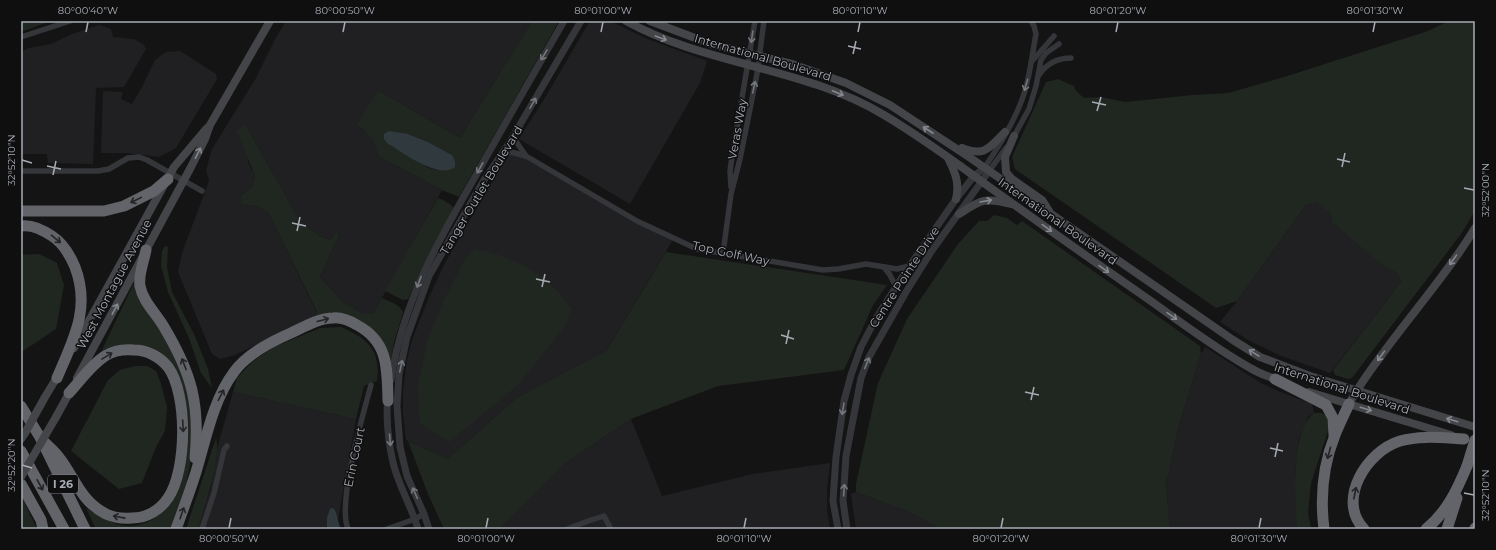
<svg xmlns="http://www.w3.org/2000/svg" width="1496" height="550" font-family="Montserrat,sans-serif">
  <rect width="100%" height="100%" fill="#141415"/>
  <g fill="#202022">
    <path d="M286,21h246l-72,117 -82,-48 -20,36 10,7 10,14v9l64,34 -69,124h-10l-21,-13 -22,-24 20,-44 -4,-1 -6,8 -12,-5 -18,-14 -55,-97 3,38 7,14 -3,11 -4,5 -4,1 1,12 12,1 11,6 49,101 -3,4 -79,38 -15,4 -8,-5 -34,-82 4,-19 27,-72 -3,-11 6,-21 44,-71 19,-39z"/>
    <path d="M590,21h20l35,17 62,23 -7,22 -70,121 -111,-65 27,-43z"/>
    <path d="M99,25l12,4 2,8 21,2 10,6 2,4 -22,38 -28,1 -3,76 -45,-1 -1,-9h-26v-102l8,-4 22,-4 21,-10z"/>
    <path d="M180,51l36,23 1,5 -41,69 -17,9 -33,-4h-25l2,-62 20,1 -2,7 11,5 9,-15 14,-29 11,-8z"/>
    <path d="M511,152l15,4 111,65 37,17 -67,112 -91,48 -68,61 -42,-19 -3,-26v-23l4,-31 5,-20 17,-43 16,-34 51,-88z"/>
    <path d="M1317,202l10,6 57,58 14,8 3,8 -71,91 -49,-17 -33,-16 -28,-18 17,-21 69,-96z"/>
    <path d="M1205,347l56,36 17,8 34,13 2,9 -6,4 -9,22 -4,33 2,57h-127l-4,-44 13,-60 22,-71z"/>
    <path d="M233,392l123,27 -18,101 4,9h-144l13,-41 7,-43z"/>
    <path d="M631,419l31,77 91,-22 77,-11 -3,26v21l3,19h-331l65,-65z"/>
    <path d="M856,492l53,20 31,17h-84l-5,-35z"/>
  </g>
  <g fill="#202721" fill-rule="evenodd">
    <path d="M21,21h29l-29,11z"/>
    <path d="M532,21h27l-100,176 -17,-7 -64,-34c-1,-14 -9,-23 -21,-31l21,-35 82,48zM408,134l20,8 24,13 -15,15 -8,-2 -41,-24z"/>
    <path d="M1449,21h26v190l-14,23 -109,144 -4,1 -13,-4 -2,-5 68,-88 -3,-8 -14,-8 -52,-44v-8l-15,-12 -11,3 -69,96 -21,7 -201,-139 -3,-12 34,-75 12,-3 16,7 2,5 8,7 17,-1 24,5 68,-7 35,-2 53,-15 147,-47z"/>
    <path d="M245,124l55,97 18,14 12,5 6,-8 4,1 -20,44 22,24 21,13h10l9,-16c8,4 17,6 21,14l-9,30 -4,25 -24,-41 -52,-9 3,-5 -49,-100 -11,-6 -12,-1 -4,-2v-7l11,-9 3,-11 -18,-44z"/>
    <path d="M438,198c5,2 14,6 16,11l-33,62 -13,28 -5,1 -18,-9z"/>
    <path d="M994,215l13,3 10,7 5,-4 178,125 1,8 -22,71 -13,60 4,44h-230l-31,-17 -53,-20v-8l22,-101 29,-64 51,-75 21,-23h8z"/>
    <path d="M165,246l3,1 -1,20 5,25 22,42 14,35 4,19 -11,-15 -12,-35 -21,-46 -7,-26 1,-15z"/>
    <path d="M475,249c40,8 73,26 96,59l-6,18 -46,58 -70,58 -29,-19 -2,-38 10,-46 15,-37 21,-41z"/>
    <path d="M666,252l221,33 -14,20 -29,65 -126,16 -87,33 -67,45 -65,65h-55l-16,-35 -20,-53 40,18 68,-61 91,-48z"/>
    <path d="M39,254l18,9 7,22 -8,44 -33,22h-2v-96z"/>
    <path d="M136,284l42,75 14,48 -1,53 -5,24 -15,45h-75l-10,-21c14,8 28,19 45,18 34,-3 50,-34 54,-64 1,-6 3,-13 2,-18 -1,-9 -5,-18 -7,-27 -6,-20 -12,-41 -18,-62l-58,-2 -2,-3 31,-65z"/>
    <path d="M341,327c27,12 40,23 36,54l-13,5 -8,33 -123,-27 4,-14 16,-17 21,-14 46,-19z"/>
    <path d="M135,366h12l9,5 5,13 6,23 -2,24 -9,16 -14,36 -23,6 -48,-38 37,-71 12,-10z"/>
    <path d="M1314,413h8l5,4 2,11 -18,55 -3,29 3,17h-14c-2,-28 -7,-98 17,-116z"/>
    <path d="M216,438c6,19 -12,71 -18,91h-12z"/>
    <path d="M21,495l16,34h-16z"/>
  </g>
  <g fill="#30393e">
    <path d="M389,131l19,3 20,8 24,13 3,6v6c-17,13 -52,-15 -67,-23l-4,-5v-5z"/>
    <path d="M333,508l3,4 4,17h-13v-11l3,-9z"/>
  </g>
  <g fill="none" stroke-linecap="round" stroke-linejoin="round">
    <g stroke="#35363a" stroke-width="5.5">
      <path d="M21,37l49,-16"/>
      <path d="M1033,60l21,-24"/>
      <path d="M1039,75c8,-12 18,-17 32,-17"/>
      <path d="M513,137l13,19"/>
      <path d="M1013,138l16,-29 7,-23 5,-26 5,-7 13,-9"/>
      <path d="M501,155l10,-3 15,4 111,65 60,28 126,21 15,-1 28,-5 31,5 12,-3"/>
      <path d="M984,168c16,-23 37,-58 43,-85 4,-17 6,-33 9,-49l-2,-8 -3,-5"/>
      <path d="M21,171h77l11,-2 19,-11 11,-1 8,3 55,31"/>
      <path d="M989,171l17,-23"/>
      <path d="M731,187l-1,-16 2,-14 23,-136"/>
      <path d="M723,253l8,-59 9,-35 17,-85 7,-53"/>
      <path d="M884,267l6,8 6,12"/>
      <path d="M202,529l12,-36 10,-43 3,-4"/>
      <path d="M348,529c-11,-27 15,-114 23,-144"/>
      <path d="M387,529l28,-10 9,-5"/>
      <path d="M567,529l21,-8 16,-5 7,13"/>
    </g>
    <g stroke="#35363a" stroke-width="7">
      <path d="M391,380c11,-76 46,-137 84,-203 29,-52 59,-104 89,-156"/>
      <path d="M388,398c-3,23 2,62 11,83 6,16 14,31 19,48"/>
      <path d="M429,529l-5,-15 -17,-38 -7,-29 -3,-41 2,-32 8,-37 22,-61 55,-96 24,-35 73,-124"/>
      <path d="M838,529l-5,-28 3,-44 8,-56 7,-26 10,-28 14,-27 29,-46 52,-75 18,-23 10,-8"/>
      <path d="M847,529l-4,-28 3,-45 15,-78 8,-21 37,-65 25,-40 58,-81"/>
    </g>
    <g stroke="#434549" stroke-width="8">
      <path d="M626,21c82,45 178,46 258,94 44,26 84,57 125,86 46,33 93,66 139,98 34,24 68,50 104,70 8,5 19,8 28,12"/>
      <path d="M650,21l61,23 81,20 54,19 44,22 79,52 264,183 27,17 50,19 165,51"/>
      <path d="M1014,136l-9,21 1,15 6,7 30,21 7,11"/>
      <path d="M962,148c23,9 27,0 43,-16"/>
      <path d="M948,158c7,14 12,25 8,41"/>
      <path d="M959,214c22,-14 25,-17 52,-10"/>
      <path d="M74,348l100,-181 33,-39"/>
      <path d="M77,378l114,-211 14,-28 5,-14 60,-104"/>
      <path d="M1309,392l142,43"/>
      <path d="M45,397l14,-23"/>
      <path d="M1349,404c9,-17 20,-32 32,-48 31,-43 67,-83 94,-128"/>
      <path d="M56,417l16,-29"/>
      <path d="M21,439l4,-6"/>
    </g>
    <g stroke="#62646a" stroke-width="11">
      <path d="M21,211h83l20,-5 30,-15 14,-12"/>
      <path d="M21,226c11,-2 22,4 31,10 11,7 18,19 23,31 16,42 -2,73 -18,111"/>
      <path d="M146,250c-2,11 -8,25 -6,36 3,16 16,27 24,41 28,47 36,77 31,131"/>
      <path d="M1275,379l51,26 7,13 1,17"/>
      <path d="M21,406l20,33 44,90"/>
      <path d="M41,439c6,6 12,11 17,17 17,21 22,45 48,58 9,4 17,5 26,4 15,0 28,-8 36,-20 19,-27 20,-104 0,-131 -8,-10 -21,-17 -34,-17 -10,-1 -21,1 -29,6 -14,9 -25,25 -36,37"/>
      <path d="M21,451l43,78"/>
      <path d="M21,484l20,36 2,9"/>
      <path d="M176,529c7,-19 14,-38 20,-57 10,-33 17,-72 38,-100 13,-18 36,-30 57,-39 13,-6 28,-15 42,-15 8,-1 17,3 24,7 32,17 30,44 31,76"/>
      <path d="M1324,529c-4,-32 -1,-64 11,-94 4,-10 9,-20 14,-31"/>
      <path d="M1364,529c-28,-29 3,-78 36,-88 21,-6 43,-3 64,-2"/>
      <path d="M1426,529c21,-17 31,-39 41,-63"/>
      <path d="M1447,529l10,-31"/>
      <path d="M1475,529v-1"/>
    </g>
    <g stroke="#434549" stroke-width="8">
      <path d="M25,433l20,-36"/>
      <path d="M21,477l35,-60"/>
    </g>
    <path stroke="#62646a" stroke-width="11" d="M1467,466l8,-26"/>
  </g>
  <defs><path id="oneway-shaft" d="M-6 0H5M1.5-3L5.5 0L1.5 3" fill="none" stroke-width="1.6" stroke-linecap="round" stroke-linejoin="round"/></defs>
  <g stroke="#74777d">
    <use href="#oneway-shaft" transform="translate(752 37) rotate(98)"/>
    <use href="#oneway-shaft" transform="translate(544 55) rotate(120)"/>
    <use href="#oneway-shaft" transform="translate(1026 85) rotate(106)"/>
    <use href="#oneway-shaft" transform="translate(754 87) rotate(-78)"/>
    <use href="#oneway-shaft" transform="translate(533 103) rotate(-60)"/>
    <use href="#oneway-shaft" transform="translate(480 168) rotate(119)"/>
    <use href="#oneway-shaft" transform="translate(419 282) rotate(111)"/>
    <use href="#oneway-shaft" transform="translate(867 363) rotate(-68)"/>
    <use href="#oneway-shaft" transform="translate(401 366) rotate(-78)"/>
    <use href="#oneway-shaft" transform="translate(843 409) rotate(99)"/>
    <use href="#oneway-shaft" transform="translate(390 440) rotate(85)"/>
    <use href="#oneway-shaft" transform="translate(844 490) rotate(-86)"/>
    <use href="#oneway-shaft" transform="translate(415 493) rotate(-114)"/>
  </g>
  <g stroke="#84888f">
    <use href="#oneway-shaft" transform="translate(661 38) rotate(20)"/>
    <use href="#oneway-shaft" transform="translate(838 93) rotate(23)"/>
    <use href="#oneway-shaft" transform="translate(928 130) rotate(-147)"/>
    <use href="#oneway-shaft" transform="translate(198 153) rotate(-63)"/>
    <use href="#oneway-shaft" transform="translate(986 201) rotate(-10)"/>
    <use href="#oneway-shaft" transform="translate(1047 228) rotate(36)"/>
    <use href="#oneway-shaft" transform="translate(1453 260) rotate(126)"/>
    <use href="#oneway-shaft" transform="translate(1104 269) rotate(35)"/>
    <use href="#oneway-shaft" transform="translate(115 309) rotate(-62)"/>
    <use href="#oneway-shaft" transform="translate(1172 316) rotate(35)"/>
    <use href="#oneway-shaft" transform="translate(1254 353) rotate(-148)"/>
    <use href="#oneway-shaft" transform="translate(1381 356) rotate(126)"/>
    <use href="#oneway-shaft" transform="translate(1366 409) rotate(17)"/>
    <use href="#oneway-shaft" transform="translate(1452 420) rotate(-163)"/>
  </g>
  <g stroke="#242426">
    <use href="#oneway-shaft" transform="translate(136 200) rotate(154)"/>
    <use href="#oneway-shaft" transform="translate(56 239) rotate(39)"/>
    <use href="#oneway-shaft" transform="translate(323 320) rotate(-15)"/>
    <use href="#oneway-shaft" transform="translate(107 356) rotate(-31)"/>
    <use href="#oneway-shaft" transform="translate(184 364) rotate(-111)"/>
    <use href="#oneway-shaft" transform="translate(221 395) rotate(-63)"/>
    <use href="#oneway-shaft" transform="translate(183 426) rotate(87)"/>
    <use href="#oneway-shaft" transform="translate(1329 453) rotate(105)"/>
    <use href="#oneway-shaft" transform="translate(40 485) rotate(61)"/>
    <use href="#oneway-shaft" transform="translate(1355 493) rotate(-79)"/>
    <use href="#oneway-shaft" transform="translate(182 513) rotate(-71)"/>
    <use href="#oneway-shaft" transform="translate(119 517) rotate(-169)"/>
  </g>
  <path fill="none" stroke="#a7acb4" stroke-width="1.5" d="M86,32l2,-10M343,32l2,-10M601,32l2,-10M858,32l2,-10M1116,32l2,-10M1373,32l2,-10M848,46l13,3M853,54l3,-13M1092,102l14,3M1097,111l4,-14M1337,159l13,3M22,160l10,3M47,166l14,3M1342,167l3,-14M53,175l3,-14M1464,188l10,2M292,223l14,3M297,231l3,-14M536,279l14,3M542,287l3,-13M781,335l13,4M786,344l3,-14M1025,392l14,3M1031,400l3,-13M1270,448l13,3M1275,457l3,-14M22,465l10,3M1464,493l10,2M229,528l2,-10M486,528l2,-10M744,528l2,-10M1001,528l2,-10M1259,528l2,-10"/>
  <g text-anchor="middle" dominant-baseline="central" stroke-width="3" stroke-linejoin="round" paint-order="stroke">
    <rect fill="#0f0f10" stroke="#797d83" stroke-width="1" x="48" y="475" width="30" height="18" rx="3"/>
    <g font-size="11" font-weight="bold" fill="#a7acb4">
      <text x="63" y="484">I 26</text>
    </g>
    <g font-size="12" fill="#a7acb4" stroke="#0f0f10">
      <text transform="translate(763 57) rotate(16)">International Boulevard</text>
      <text transform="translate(737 129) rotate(-80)">Veras Way</text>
      <text transform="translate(481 190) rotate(-59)">Tanger Outlet Boulevard</text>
      <text transform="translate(1058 221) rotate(35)">International Boulevard</text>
      <text transform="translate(731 253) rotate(12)">Top Golf Way</text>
      <text transform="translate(904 277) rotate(-57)">Centre Pointe Drive</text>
      <text transform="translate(114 284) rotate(-62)">West Montague Avenue</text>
      <text transform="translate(1342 388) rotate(18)">International Boulevard</text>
      <text transform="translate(354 457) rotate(-78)">Erin Court</text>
    </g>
  </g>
  <rect width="1496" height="550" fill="none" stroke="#0f0f10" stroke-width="44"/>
  <rect x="22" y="22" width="1452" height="506" fill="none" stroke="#a7acb4" stroke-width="1.5"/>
  <g font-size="10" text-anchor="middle" fill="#a7acb4">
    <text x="88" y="14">80°00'40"W</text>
    <text x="345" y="14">80°00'50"W</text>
    <text x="603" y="14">80°01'00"W</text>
    <text x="860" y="14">80°01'10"W</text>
    <text x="1118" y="14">80°01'20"W</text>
    <text x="1375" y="14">80°01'30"W</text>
    <text transform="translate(11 160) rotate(-90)" y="4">32°52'10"N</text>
    <text transform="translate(1485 190) rotate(-90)" y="4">32°52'00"N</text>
    <text transform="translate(11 465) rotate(-90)" y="4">32°52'20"N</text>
    <text transform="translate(1485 495) rotate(-90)" y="4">32°52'10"N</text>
    <text x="229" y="542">80°00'50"W</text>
    <text x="486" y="542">80°01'00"W</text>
    <text x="744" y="542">80°01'10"W</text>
    <text x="1001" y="542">80°01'20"W</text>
    <text x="1259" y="542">80°01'30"W</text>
  </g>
</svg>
